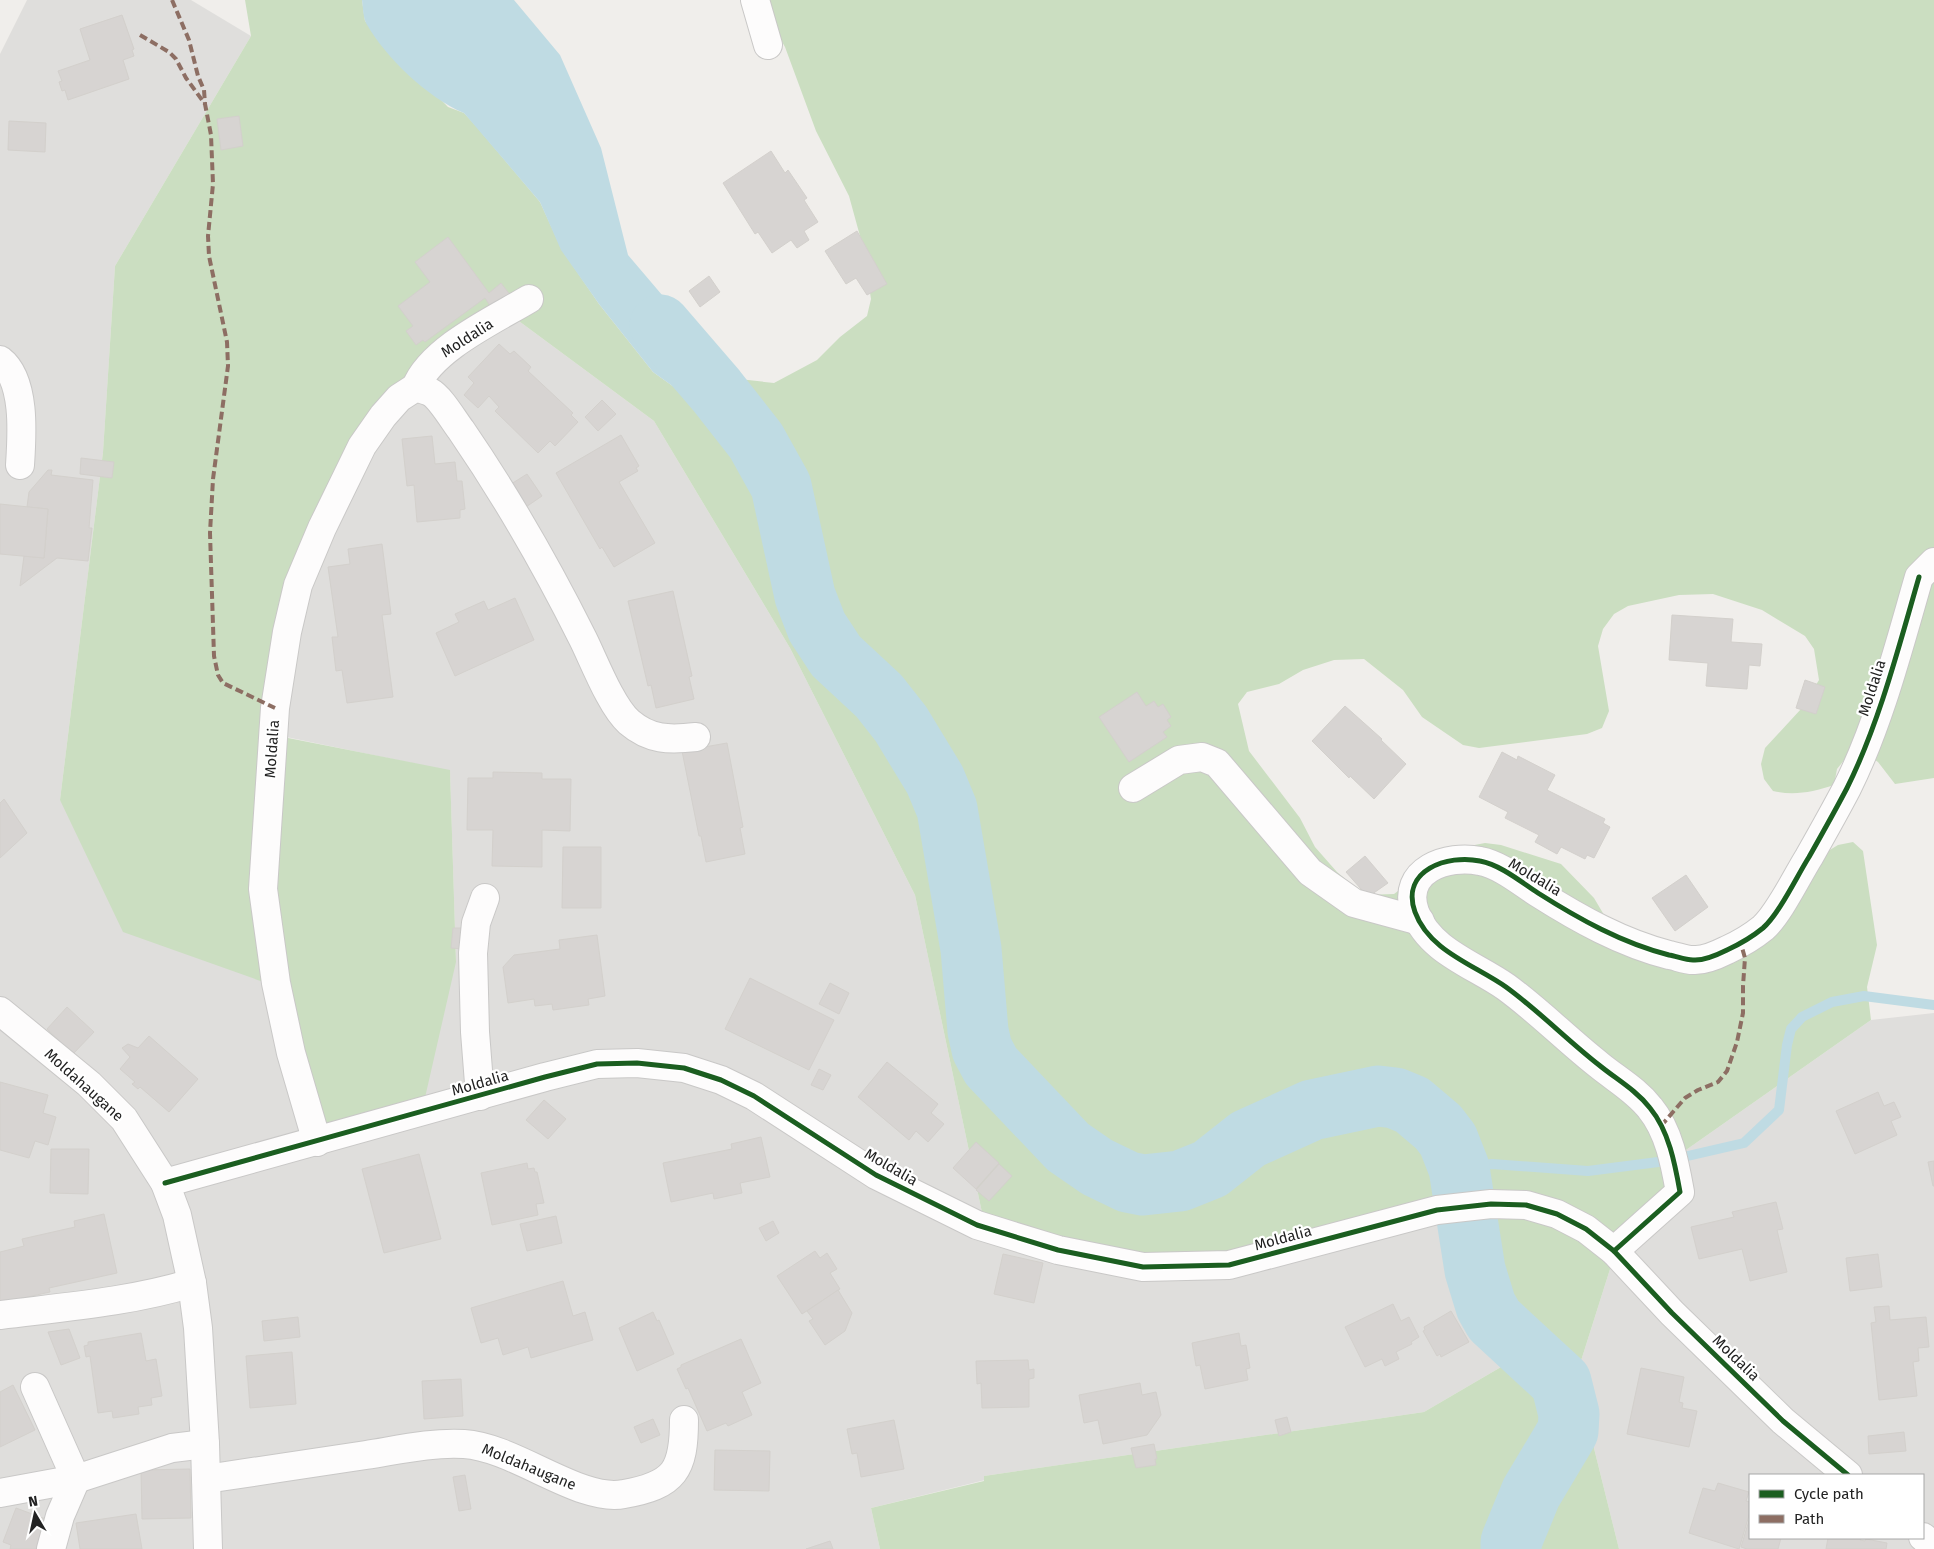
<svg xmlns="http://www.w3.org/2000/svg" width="1934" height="1549" font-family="'Fira Sans',sans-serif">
  <rect width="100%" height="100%" fill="#f0eeeb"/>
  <g fill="#dfdedc" fill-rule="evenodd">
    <path d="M27,0h164l60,36 -136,230 -12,186 -43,348 396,162 -6,-191 -178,-37 53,-236 175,-191 154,114 136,227 125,247 69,327h456l7,46 54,99 -77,45 -440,64 1,4 -114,28 9,41h-880v-1495z"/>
    <path d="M1934,1013v536h-315l-31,-125 -8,-60 37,-117 59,-90 195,-137zM1750,1475h173v63h-173z"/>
  </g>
  <path fill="#cbdec1" d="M245,0h117l3,21 83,86 16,6 12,13 64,76 22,48 37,54 54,68 28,20 34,-2 6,-13 53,6 43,-23 23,-23 27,-21 4,-17 -8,-52 -14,-51 -33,-65 -31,-84 -18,-32 -5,-15h1172v778l-39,6 -17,-22 -13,-9 -16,1 -12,15 -3,16c-21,7 -40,11 -61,6l-9,-12 -3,-15 4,-16 36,-39 18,-29 -5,-31 -9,-13 -43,-26 -49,-16 -34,1 -51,11 -14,8 -11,15 -5,17 11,65 -7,17 -15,6 -108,14 -16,-3 -41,-28 -19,-27 -39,-31 -30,1 -31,10 -24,14 -32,8 -9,12 11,47 51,67 15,29 22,25 27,23 30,-1 60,-45 31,-6 16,2 60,19 33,34 16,27 90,39 46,-8 22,-22 42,-72 28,-17 15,-3 10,9 14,94 -10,42 4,33 -195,137 9,25 -68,65 -37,117 8,60 31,125h-739l-9,-41 113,-27v-5l440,-64 77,-45 -54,-99 -7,-46 -314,48 -142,-48 -69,-327 -125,-247 -136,-227 -154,-114 -165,164 -57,265 172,34 6,192 -32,140 -111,24 -44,-142 -146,-52 -63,-132 43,-348 12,-186 136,-230z"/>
  <path fill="#bfdbe3" d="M362,0h152l46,55 41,93 27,107 80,94 13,28 -5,13 -19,5 -16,-3 -28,-20 -54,-68 -38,-54 -21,-48 -76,-89c-36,-15 -79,-56 -98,-90 -3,-7 -3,-16 -4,-23z"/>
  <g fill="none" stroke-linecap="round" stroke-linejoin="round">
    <path stroke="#bfdbe3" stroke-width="10" d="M1459,1168l33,-4 96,7 78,-10 78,-18 35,-33 8,-65 4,-16 11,-12 30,-15 32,-6 70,9"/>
    <path stroke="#bfdbe3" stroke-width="61" d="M660,325l56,65 40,51 25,45 24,110 12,31 19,29 43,40 22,28 34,56 12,29 24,140 7,82 4,18 9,17 77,81 29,20 31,15 15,3 37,-4 30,-12 38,-30 64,-29 66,-14 17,2 17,7 26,22 10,13 11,28 16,102 11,36 8,14 67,62 8,32 -1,17 -37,62 -20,49v7"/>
  </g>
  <g fill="#d7d4d2" stroke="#d3d0cc">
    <path d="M122,15l12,34 -2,1 2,6 -11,4 6,19 -61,21 -3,-10 -3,1 -3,-9 3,-1 -4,-10 32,-11 -10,-31z"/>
    <path d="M239,116l4,30 -22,4 -4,-31z"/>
    <path d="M9,121l37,2 -1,29 -37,-2z"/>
    <path d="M771,151l14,22 3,-3 19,28 -3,2 14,22 -14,9 5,9 -12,8 -6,-8 -19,13 -14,-21 -3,2 -32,-51z"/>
    <path d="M857,231l30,53 -20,11 -11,-17 -10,6 -21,-33z"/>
    <path d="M448,237l41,56 12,-10 10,13 -19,13 -7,-11 -60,44 -2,-2 -7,5 -10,-14 7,-5 -15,-20 32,-24 -15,-20z"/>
    <path d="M709,276l11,16 -20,15 -11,-16z"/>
    <path d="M499,344l11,10 4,-3 17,16 -3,4 45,42 -2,2 7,7 -23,24 -5,-5 -12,12 -43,-42 4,-4 -10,-11 -11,12 -14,-13 10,-12 -6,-6z"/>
    <path d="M602,400l14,14 -18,17 -13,-14z"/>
    <path d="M621,435l18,31 -3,2 2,3 -19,11 36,61 -41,24 -12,-20 -2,2 -44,-76z"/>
    <path d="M432,436l3,28 20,-2 2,19h5l3,28 -5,1v8l-43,4 -3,-37 -7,1 -5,-47z"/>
    <path d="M81,458l33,4 -2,16 -32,-4z"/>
    <path d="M48,470h4l-1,5 42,5 -4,48h3l-4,33 -31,-3 -37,28 4,-30 20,2 4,-49 -21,-2 2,-15z"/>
    <path d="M527,474l15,22 -19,13 -15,-23z"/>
    <path d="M0,504l48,5 -4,49 -44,-4z"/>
    <path d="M382,544l9,70 -9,1 11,82 -46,6 -5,-33 -6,1 -4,-34h6l-10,-70 22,-3 -2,-15z"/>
    <path d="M673,591l19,85 -3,1 5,22 -38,9 -5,-23 -3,1 -20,-85z"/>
    <path d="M515,598l19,42 -79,36 -19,-43 23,-11 -4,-8 29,-13 4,9z"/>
    <path d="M1672,615l61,4 -2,23 31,2 -2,22 -11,-1 -2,24 -41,-3 2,-23 -39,-3z"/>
    <path d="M1805,680l20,7 -9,27 -20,-6z"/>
    <path d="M1137,692l9,14 8,-5 4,6 5,-3 8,13 -4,3 4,6 -8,6 4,5 -38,25 -30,-45z"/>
    <path d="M1345,706l37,33 -1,1 25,24 -32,35 -24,-23 -1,2 -37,-37z"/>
    <path d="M727,743l16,84 -3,1 5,26 -39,8 -5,-26h-2l-17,-85z"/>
    <path d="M1502,752l15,8 1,-4 37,19 -8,15 58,29 -2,4 7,4 -16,31 -7,-3 -2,4 -24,-12 -4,7 -22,-12 4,-7 -34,-17 3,-6 -29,-15z"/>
    <path d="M493,772l49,1v6h29l-1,52 -28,-1v37l-50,-1 1,-36h-26l1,-52h25z"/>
    <path d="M4,799l23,34 -27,25v-55z"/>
    <path d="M563,847h38v61h-39z"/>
    <path d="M1365,856l23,27 -20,14 -22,-25z"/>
    <path d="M1686,875l22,32 -33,24 -23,-33z"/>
    <path d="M453,928h11l-2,21 -11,-1z"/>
    <path d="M597,935l8,61 -17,3 1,6 -36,5 -1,-6 -17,2 -1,-7 -26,4 -5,-36 11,-12 46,-6 -1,-9z"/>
    <path d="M750,978l84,42 -25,50 -84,-41z"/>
    <path d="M830,983l19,10 -10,21 -20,-10z"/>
    <path d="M67,1007l27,25 -21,22 -26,-25z"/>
    <path d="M149,1036l49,43 -29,33 -29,-25 -2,2 -6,-5 3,-2 -15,-13 10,-12 -8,-9 6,-4 10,4z"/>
    <path d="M887,1062l51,42 -7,9 13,11 -16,18 -12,-11 -7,9 -51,-43z"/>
    <path d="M819,1069l12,6 -8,15 -12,-5z"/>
    <path d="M0,1082l48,13 -5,18 13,4 -8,28 -13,-4 -6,17 -29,-8z"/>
    <path d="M1878,1092l6,14 10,-4 7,15 -10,4 6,14 -42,19 -19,-43z"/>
    <path d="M544,1100l22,19 -18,20 -22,-19z"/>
    <path d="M761,1137l9,40 -30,6 2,10 -28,6 -1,-6 -42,9 -8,-39 69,-14 -1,-5z"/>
    <path d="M976,1142l23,21 -23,26 -23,-21z"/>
    <path d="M51,1149h38l-1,45 -38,-1z"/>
    <path d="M419,1154l22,85 -57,14 -22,-84z"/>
    <path d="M1934,1161v25h-1l-5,-24z"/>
    <path d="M527,1163l1,6 6,-1 1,4h2l7,31 -8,1 2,11 -46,10 -11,-52z"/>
    <path d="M999,1164l13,12 -23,25 -13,-11z"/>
    <path d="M1776,1202l7,27 -6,1 10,42 -37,9 -8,-32 -43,10 -8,-32 43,-10 -2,-5z"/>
    <path d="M104,1214l13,59 -68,15 1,4 -50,11v-51l24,-6 -2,-7 53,-12 -1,-6z"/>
    <path d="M556,1216l6,27 -35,8 -7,-27z"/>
    <path d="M773,1221l6,12 -13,8 -7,-13z"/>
    <path d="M815,1251l5,7 7,-5 10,16 -7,4 10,16 -38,25 -25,-38z"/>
    <path d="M1003,1254l40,9 -9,40 -40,-9z"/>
    <path d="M1878,1254l4,33 -32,4 -4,-33z"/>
    <path d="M563,1281l10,35 12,-4 8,28 -62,18 -3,-11 -25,8 -5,-17 -17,5 -10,-35z"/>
    <path d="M838,1290l14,23 -7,18 -20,14 -16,-24 4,-2 -6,-8z"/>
    <path d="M1393,1304l8,17 8,-4 10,20 -8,5 1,2 -16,8 3,7 -14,7 -3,-7 -17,8 -20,-40z"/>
    <path d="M1889,1306l1,14 36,-3 3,30 -11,1 1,13 -6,1 4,34 -38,4 -8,-77 5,-1 -2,-15z"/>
    <path d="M1451,1311l18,31 -28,15 -1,-3 -3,2 -14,-25 2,-1 -1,-3z"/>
    <path d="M653,1312l4,9 2,-1 15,34 -37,17 -18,-43z"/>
    <path d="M298,1317l2,20 -36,4 -2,-20z"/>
    <path d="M69,1329l11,29 -19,7 -13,-33z"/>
    <path d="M141,1333l5,28 10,-2 6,37 -11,2 1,7 -14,2 1,7 -26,4 -1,-7 -14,2 -8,-57 -4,1 -2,-11 4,-1v-3z"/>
    <path d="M1239,1333l2,13 5,-1 4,23 -4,1 2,11 -43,9 -5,-24 -4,1 -4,-23z"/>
    <path d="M741,1339l20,44 -19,9 10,23 -24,11 -2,-3 -19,8 -19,-43 -2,1 -9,-20 4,-2v-2z"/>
    <path d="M292,1352l4,52 -46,4 -4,-52z"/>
    <path d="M1028,1360l1,10 5,-1v9l-5,1v28l-47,1 -1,-25 -4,1 -1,-23z"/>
    <path d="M1641,1368l43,9 -5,25 4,1 -1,5 15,3 -8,36 -62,-13z"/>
    <path d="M461,1379l2,37 -39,3 -2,-38z"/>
    <path d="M1140,1383l2,12 14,-3 5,23 -14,20 -44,9 -5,-24 -14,3 -5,-28z"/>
    <path d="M13,1385l22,45 -35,17v-55z"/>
    <path d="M1287,1417l4,15 -12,4 -4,-16z"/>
    <path d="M653,1419l7,16 -19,8 -7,-16z"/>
    <path d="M894,1420l10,49 -43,8 -4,-24 -5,1 -5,-25z"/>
    <path d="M1904,1432l2,19 -37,3 -1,-18z"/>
    <path d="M1154,1444l3,15h-2l1,6 -20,3 -5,-20z"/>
    <path d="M715,1450l55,1 -1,40 -55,-1z"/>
    <path d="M190,1469l1,49 -49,1 -1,-49z"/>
    <path d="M465,1475l6,34 -12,2 -6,-34z"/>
    <path d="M1718,1483l31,9 -3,9 4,1v10l-11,37 -50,-16 14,-45 12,3z"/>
    <path d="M16,1508l35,13 -10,28h-31l1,-4 -8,-3z"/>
    <path d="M136,1514l6,35h-62l-4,-26z"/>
    <path d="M1750,1517v21h31l-3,11h-31l-6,-2z"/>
    <path d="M1828,1538h33l-1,2 5,1 1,-2 21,4 -1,6h-60z"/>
    <path d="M830,1541l3,8h-27z"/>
  </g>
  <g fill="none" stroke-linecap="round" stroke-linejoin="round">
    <g stroke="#c9c8c7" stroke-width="30">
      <g id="minor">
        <path d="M755,0l13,45"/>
        <path d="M0,360c26,20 22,75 20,105"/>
        <path d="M416,387c15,-38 78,-67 113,-88"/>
        <path d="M1133,788l46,-28 23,-3 15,6 93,109 44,31 66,18"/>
        <path d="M0,1011l89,73 35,35 41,64 12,32 15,68 6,45 7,116 3,105"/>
        <path d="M480,1096l-5,-64 -2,-79 3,-30 9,-25"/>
        <path d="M317,1142l-26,-89 -15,-70 -13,-94 12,-181 12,-76 11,-47 24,-57 40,-82 21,-30 16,-18 17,-11c4,2 10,3 14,5 10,5 24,29 31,38 46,67 86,137 122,209 11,22 28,67 46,83 21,18 40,18 67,15"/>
        <path d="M165,1183l380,-106 52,-13 40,-1 47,5 37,12 33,16 122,79 101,50 81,25 85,17 86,-2 208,-55 54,-6 35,1 31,9 29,15 28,22 58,62 111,108 65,54"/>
        <path d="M1614,1251l66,-59c-5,-28 -11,-61 -30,-84 -14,-18 -34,-29 -51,-43 -32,-25 -60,-54 -93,-78 -31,-22 -77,-36 -91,-75 -15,-42 33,-58 65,-51 21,4 41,21 58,32 41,26 84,50 131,62 7,1 16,5 24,5 11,1 24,-5 34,-10 13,-6 25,-13 36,-22 16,-14 34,-52 46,-71 13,-23 26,-46 38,-69 32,-64 52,-142 72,-211l15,-15"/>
        <path d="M0,1315c64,-8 130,-13 192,-32"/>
        <path d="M35,1387l41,92 -16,37 -9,33"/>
        <path d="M206,1479c53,-8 107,-16 160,-24 32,-5 66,-13 98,-11 51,3 116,59 160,50 51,-9 60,-24 60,-74"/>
        <path d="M0,1493l76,-14 96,-31 33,-4"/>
        <path d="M1923,1537l11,9"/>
      </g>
    </g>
    <use href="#minor" stroke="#fdfcfc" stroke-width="28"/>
    <g stroke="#8d6e63" stroke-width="4" stroke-dasharray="8 4" stroke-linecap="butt">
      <path d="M172,0l17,40 9,36 6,14 1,14"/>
      <path d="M140,35l29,17 7,7 10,19 19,26 6,31 2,49 -5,52 1,20 18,86 1,24 -15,113 -3,54 4,123 4,19 5,8 52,25"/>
      <path d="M1661,1126l24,-28 13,-8 20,-8 9,-11 10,-29 6,-29v-27l2,-28 -4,-14"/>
    </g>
    <g stroke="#fff" stroke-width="8">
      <g id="cycleway">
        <path d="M165,1183l380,-106 52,-13 40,-1 47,5 37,12 33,16 122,79 101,50 81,25 85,17 86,-2 208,-55 54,-6 35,1 31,9 29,15 28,22 58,62 111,108 65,54"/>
        <path d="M1614,1251l66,-59c-5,-28 -11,-61 -30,-84 -14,-18 -34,-29 -51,-43 -32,-25 -60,-54 -93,-78 -31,-22 -77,-36 -91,-75 -15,-42 33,-58 65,-51 21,4 41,21 58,32 41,26 84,50 131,62 7,1 16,5 24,5 11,1 24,-5 34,-10 13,-6 25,-13 36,-22 16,-14 34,-52 46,-71 13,-23 26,-46 38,-69 32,-64 52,-142 72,-211"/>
      </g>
    </g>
    <use href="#cycleway" stroke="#1b5e20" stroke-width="5"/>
  </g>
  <g text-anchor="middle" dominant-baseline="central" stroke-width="4.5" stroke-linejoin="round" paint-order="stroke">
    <g font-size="15" fill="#222" stroke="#fff">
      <text transform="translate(467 338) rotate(-33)">Moldalia</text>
      <text transform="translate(1872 688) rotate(-72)">Moldalia</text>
      <text transform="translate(272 749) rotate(-86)">Moldalia</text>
      <text transform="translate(1535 877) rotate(31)">Moldalia</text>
      <text transform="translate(480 1083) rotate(-16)">Moldalia</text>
      <text transform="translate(84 1085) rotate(42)">Moldahaugane</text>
      <text transform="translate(891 1167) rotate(30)">Moldalia</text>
      <text transform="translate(1283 1238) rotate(-15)">Moldalia</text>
      <text transform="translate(1736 1358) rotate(44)">Moldalia</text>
      <text transform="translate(529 1467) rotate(22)">Moldahaugane</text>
    </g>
  </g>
  <rect x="1749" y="1474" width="175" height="65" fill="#ffffff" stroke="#a7a7a7"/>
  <rect x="1759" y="1490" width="25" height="8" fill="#1b5e20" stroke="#a7a7a7"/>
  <text x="1794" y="1499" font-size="15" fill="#222222">Cycle path</text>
  <rect x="1759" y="1515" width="25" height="8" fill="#8d6e63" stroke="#a7a7a7"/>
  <text x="1794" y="1524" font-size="15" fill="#222222">Path</text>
  <g transform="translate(35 1514) rotate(351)" stroke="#ffffff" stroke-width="4" paint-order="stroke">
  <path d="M0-4L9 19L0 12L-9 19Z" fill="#222222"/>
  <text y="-8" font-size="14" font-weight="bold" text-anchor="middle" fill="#222222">N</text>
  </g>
</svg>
